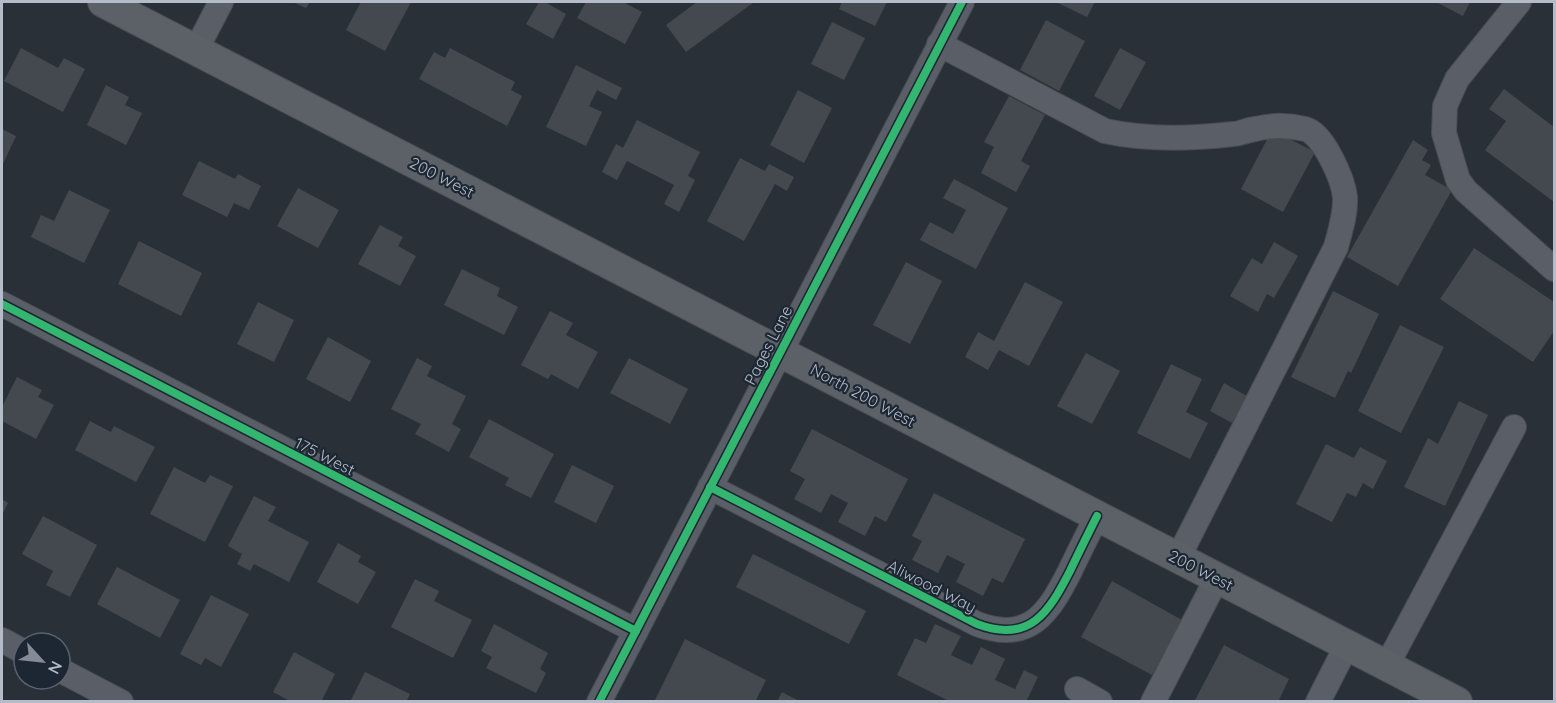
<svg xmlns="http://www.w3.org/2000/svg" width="1556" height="703" font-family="Quicksand,sans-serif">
  <rect width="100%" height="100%" fill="#2a3038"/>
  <g fill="#444950">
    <path d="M293,2h17l-4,6z"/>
    <path d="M361,2h50l-26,49 -39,-21z"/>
    <path d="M539,2h6l21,12 -13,25 -27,-15z"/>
    <path d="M586,2h37l19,10 -17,32 -48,-26z"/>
    <path d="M697,2h57l-68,50 -20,-27z"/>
    <path d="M842,2h45l-12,24 -36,-17z"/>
    <path d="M1056,2h39l-8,15z"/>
    <path d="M1436,2h34l-7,14z"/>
    <path d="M1046,20l39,21 -26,50 -39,-21z"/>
    <path d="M832,22l33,16 -21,42 -33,-16z"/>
    <path d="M21,48l37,20 6,-10 21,11 -22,43 -59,-31z"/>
    <path d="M450,48l65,34 -4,8 11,6 -15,30 -88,-47 15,-27 11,6z"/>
    <path d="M1120,48l26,14 -26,48 -26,-14z"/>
    <path d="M576,65l46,23 -6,12 -19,-10 -8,16 13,6 -16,34 -40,-19z"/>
    <path d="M106,85l23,12 -4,8 17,8 -16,32 -39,-20z"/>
    <path d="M1504,89l50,38v75l-69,-52 21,-29 -17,-12z"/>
    <path d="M798,90l34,18 -28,55 -34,-18z"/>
    <path d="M1009,96l36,19 -24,46 9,5 -14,26 -35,-19 13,-26 -10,-5z"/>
    <path d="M637,120l63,32 -12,24 7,4 -16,32 -15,-8 10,-19 -47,-24 -10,19 -15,-8 14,-28 7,4z"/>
    <path d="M2,129l14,7 -14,30z"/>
    <path d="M1272,130l43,22 -32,60 -42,-23z"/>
    <path d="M1413,140l15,10 -6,10 9,5 -6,10 27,15 -54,96 -51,-29z"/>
    <path d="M740,158l25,13 4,-7 25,13 -7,14 -12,-7 -31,57 -37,-20z"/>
    <path d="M199,161l36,18 3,-5 23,12 -12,24 -15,-7 -7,14 -45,-22z"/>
    <path d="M954,179l54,29 -32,61 -56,-29 10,-18 23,12 13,-24 -23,-12z"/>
    <path d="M298,188l41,22 -21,38 -41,-22z"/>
    <path d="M69,190l41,20 -26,53 -53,-26 10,-22 13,6z"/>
    <path d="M380,225l23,12 -5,9 18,10 -16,30 -42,-22z"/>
    <path d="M139,241l63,32 -21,43 -63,-32z"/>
    <path d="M1274,242l24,14 -24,42 -7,-4 -9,18 -28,-16 22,-38 10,6z"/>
    <path d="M1474,248l80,54v29l-21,31 -93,-63z"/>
    <path d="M906,262l36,19 -32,63 -37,-19z"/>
    <path d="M462,269l38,19 -3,8 21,11 -14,28 -60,-30z"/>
    <path d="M1025,282l38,20 -34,64 -30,-16 -11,20 -23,-13 13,-25 16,9z"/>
    <path d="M1333,291l46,23 -28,59 -3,-2 -13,27 -44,-21z"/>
    <path d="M258,302l36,18 -20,42 -37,-18z"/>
    <path d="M550,311l23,12 -7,12 32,17 -20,37 -27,-15 -3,5 -27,-14z"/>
    <path d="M1400,325l44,22 -43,86 -43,-22z"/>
    <path d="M328,337l43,24 -21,41 -44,-23z"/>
    <path d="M1086,353l34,18 -28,53 -35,-18z"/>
    <path d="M417,358l15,8 -5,10 39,20 -14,28 9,5 -12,23 -34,-18 6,-10 -30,-15z"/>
    <path d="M629,358l59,31 -18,35 -60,-31z"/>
    <path d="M1171,364l31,15 -16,33 22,11 -18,36 -53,-26z"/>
    <path d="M17,377l25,13 -4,7 16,8 -18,34 -34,-18v-14z"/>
    <path d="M1224,383l23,13 -15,27 -22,-12z"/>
    <path d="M1459,401l29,14 -43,91 -41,-19 24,-49 10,6z"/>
    <path d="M489,419l65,35 -23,44 -26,-13 4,-7 -40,-21z"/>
    <path d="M90,421l21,11 3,-6 41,21 -19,35 -61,-32z"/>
    <path d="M812,429l96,50 -22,43 -11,-6 -10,20 -27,-14 10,-19 -17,-9 -10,19 -27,-14 11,-20 -15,-8z"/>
    <path d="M1326,444l28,14 6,-11 27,14 -14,28 -10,-6 -7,14 -9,-4 -15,29 -36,-18z"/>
    <path d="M572,465l42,21 -18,37 -42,-21z"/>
    <path d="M174,467l31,16 5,-8 23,11 -28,56 -55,-28z"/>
    <path d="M934,493l91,46 -22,44 -11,-5 -9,18 -27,-14 9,-18 -18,-9 -9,18 -26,-13 10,-19 -10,-5z"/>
    <path d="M254,496l22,11 -8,14 41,21 -20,40 -35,-18 -4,7 -13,-7 5,-10 -14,-8z"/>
    <path d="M2,499l6,4 -6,12z"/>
    <path d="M43,516l54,29 -27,52 -24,-12 7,-14 -31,-17z"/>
    <path d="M338,543l23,13 -3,6 18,10 -18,32 -41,-22z"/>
    <path d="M753,554l113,57 -17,33 -113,-57z"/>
    <path d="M117,567l63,33 -20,38 -63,-34z"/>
    <path d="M415,579l24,12 -5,10 38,19 -19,38 -62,-31z"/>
    <path d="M1112,581l70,39 -30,55 -71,-38z"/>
    <path d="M211,595l38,19 -28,53 -16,-9 -4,7 -21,-11z"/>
    <path d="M494,624l54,29 -8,16 6,4 -10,20 -50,-25 6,-11 -11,-6z"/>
    <path d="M935,624l26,12 -10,19 21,10 9,-18 24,12 -10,21 20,9 9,-19 14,7 -12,25h-75l-54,-27 18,-37 11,5z"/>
    <path d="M685,639l81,41 -11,22h-101z"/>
    <path d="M1224,645l65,34 -11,23h-84z"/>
    <path d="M294,652l41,22 -14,28h-29l-19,-10z"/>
    <path d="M365,672l45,22 -4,8h-56z"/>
    <path d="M782,692l19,10h-24z"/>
  </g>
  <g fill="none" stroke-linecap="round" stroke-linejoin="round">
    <g stroke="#484c53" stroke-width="26">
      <g id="minor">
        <path d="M1519,2l-62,77 -12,27 -1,27 14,47 8,11 88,78"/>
        <path d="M939,44l166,87c41,9 85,8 128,3 7,0 14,-4 22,-5 16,-4 34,-4 50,0 18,4 38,50 40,68 1,17 -5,34 -9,50l-158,311"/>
        <path d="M196,50l25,-48"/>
        <path d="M2,304l634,327"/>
        <path d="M710,487l267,137c53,20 72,-12 93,-53 9,-19 18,-37 27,-55"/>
        <path d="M2,640l22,12"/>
        <path d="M1387,665l127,-238"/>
        <path d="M60,670l61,32"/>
        <path d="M1077,689l23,13"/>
        <path d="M599,702l363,-700"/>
        <path d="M1153,702l64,-124"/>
        <path d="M1318,702l29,-57"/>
      </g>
    </g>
    <g stroke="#484c55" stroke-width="32">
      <path id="major" d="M103,2l1354,700"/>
    </g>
    <use href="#minor" stroke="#5a5e66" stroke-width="24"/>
    <use href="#major" stroke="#5c6168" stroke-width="30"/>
    <g stroke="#1d2633" stroke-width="11">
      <g id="cycleway">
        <path d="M2,304l634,327"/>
        <path d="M710,487l267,137c53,20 72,-12 93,-53 9,-19 18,-37 27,-55"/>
        <path d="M599,702l363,-700"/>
      </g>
    </g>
    <use href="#cycleway" stroke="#33b770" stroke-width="8"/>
  </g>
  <g text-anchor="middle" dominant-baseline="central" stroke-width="4.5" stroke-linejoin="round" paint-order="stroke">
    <g font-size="16" fill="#b4bcc9" stroke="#1d2633">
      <text transform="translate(442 177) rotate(27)">200 West</text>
      <text transform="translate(768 345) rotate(-63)">Pages Lane</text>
      <text transform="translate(863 395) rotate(28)">North 200 West</text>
      <text transform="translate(325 456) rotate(27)">175 West</text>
      <text transform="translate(1201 570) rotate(27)">200 West</text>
      <text transform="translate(932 586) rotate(27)">Aliwood Way</text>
    </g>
  </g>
  <rect width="1556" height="703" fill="none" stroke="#b4bcc9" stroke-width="6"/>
  <g transform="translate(42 661) rotate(117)"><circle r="28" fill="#1d2633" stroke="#59626f" stroke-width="1.5"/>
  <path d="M0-4.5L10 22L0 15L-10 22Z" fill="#848b96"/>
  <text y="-9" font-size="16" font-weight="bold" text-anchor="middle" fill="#b4bcc9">N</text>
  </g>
</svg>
